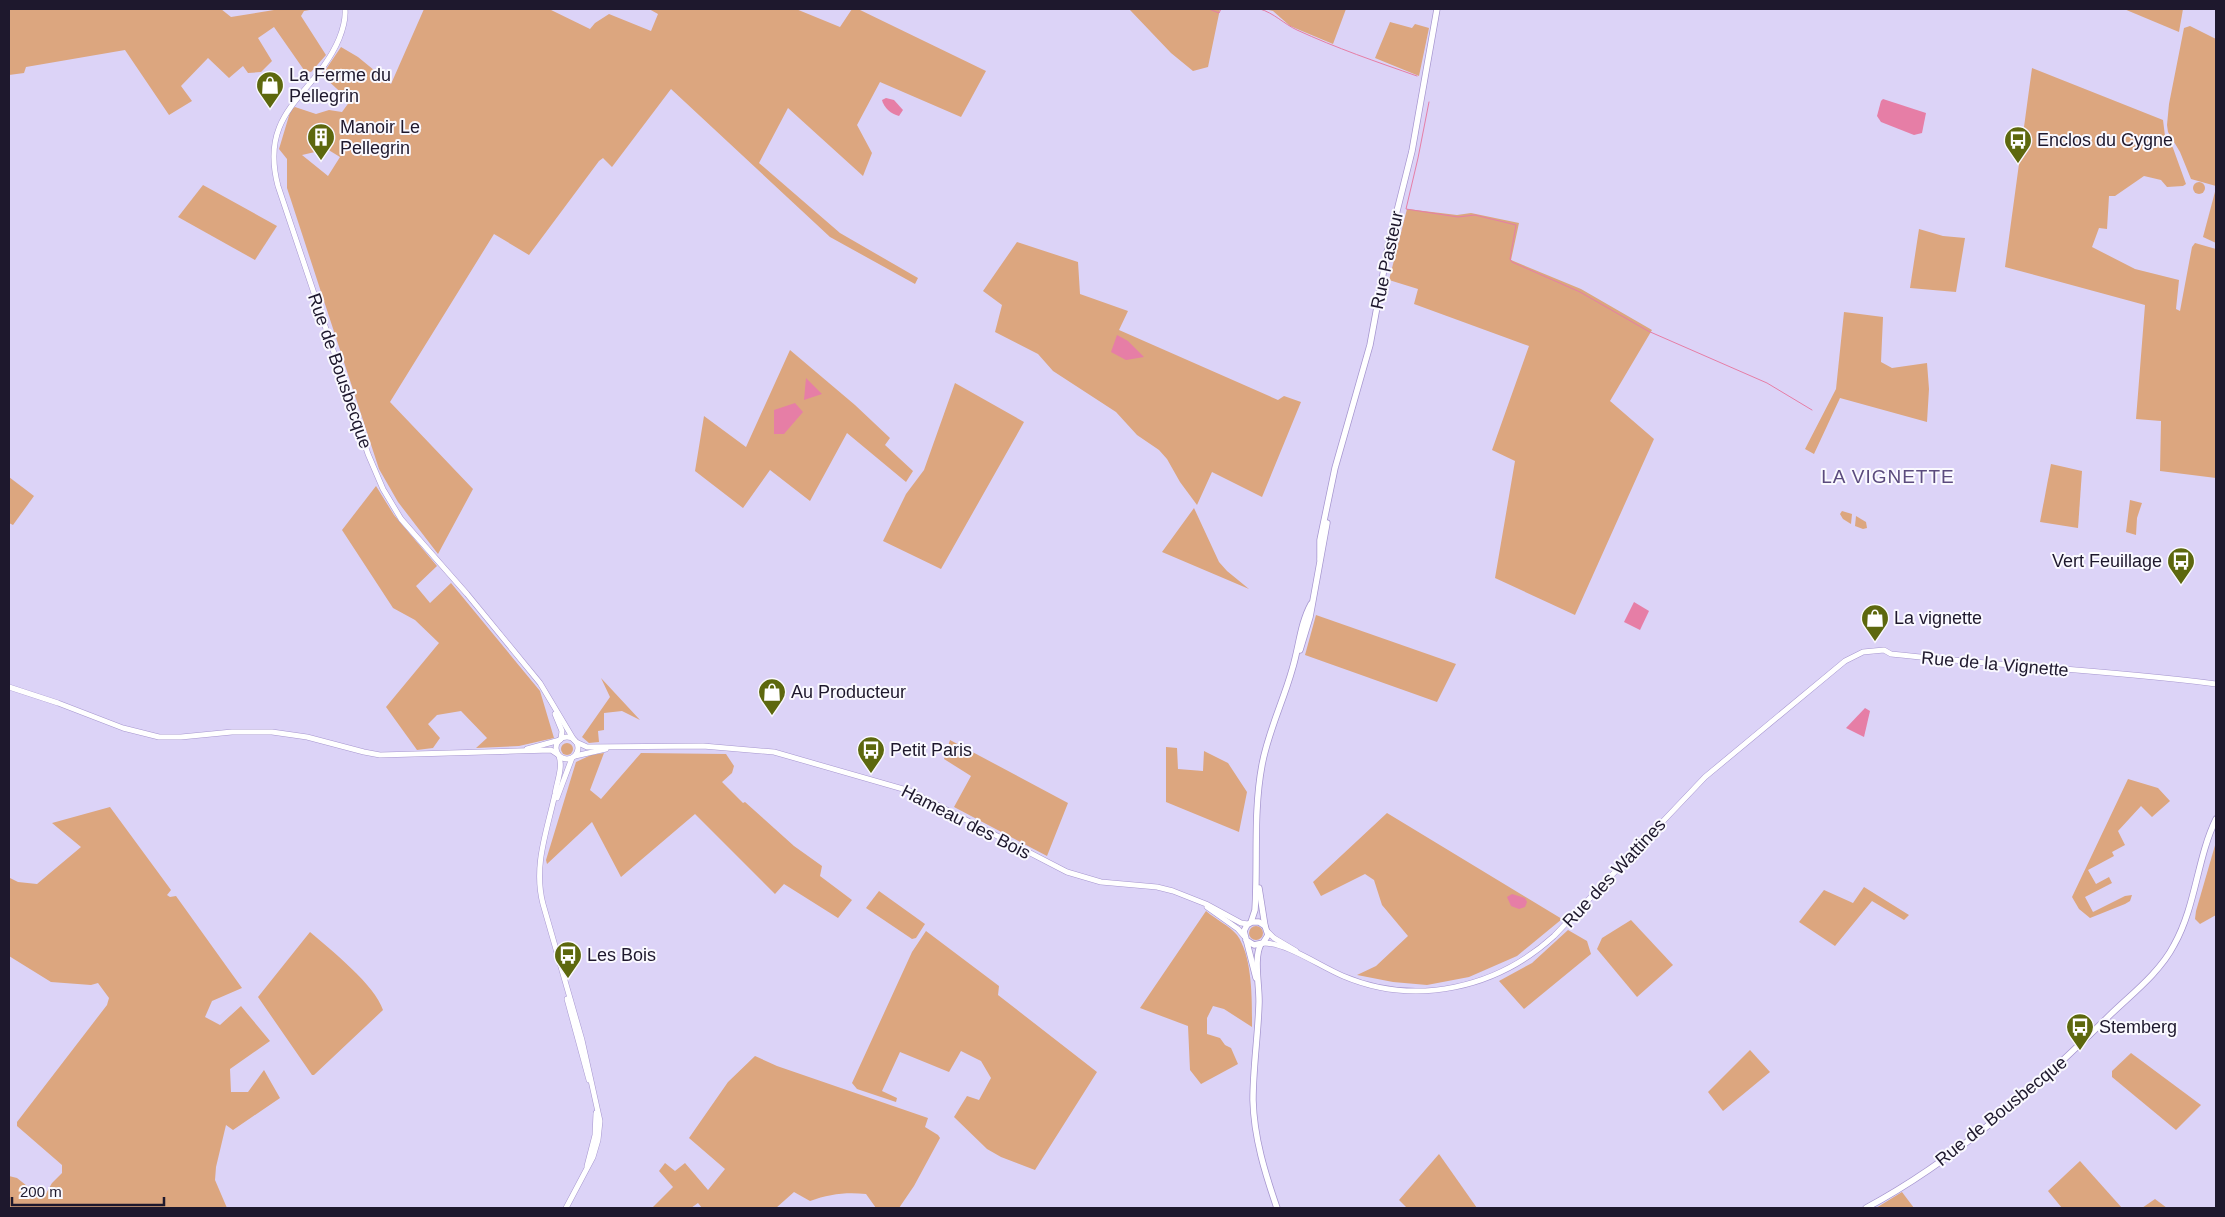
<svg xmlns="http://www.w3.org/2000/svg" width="2225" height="1217" font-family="Helvetica,sans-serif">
  <rect width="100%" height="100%" fill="#dcd3f7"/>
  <g fill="#dca67f" fill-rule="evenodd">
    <path d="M9,9h212l10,8 49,-8h35l-11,2 -3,5 25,39 -15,17 -7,-2 -30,-43 -16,11 14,23 -11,11 -13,1 -5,-7 -14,12 -21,-20 -27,28 11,15 -23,14 -44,-65 -99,17 -2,6 -15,2z"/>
    <path d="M424,9h125l41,20 5,-6 14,-9 42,17 7,-17 -9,-5h147l44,18 12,-18h6l128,62 -25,46 -81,-35 -23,43 15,28 -9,23 -75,-68 -29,55 81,70 78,45 -3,6 -85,-47 -159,-148 -59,78 -9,-9 -4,3 -70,94 -35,-21 -104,168 83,87 -35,65 -40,-52 -19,-33 -92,-281v-29l-8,-10 12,-40 4,-2 21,7 13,-4 13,2 8,-11 -28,-26 19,-28 17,10 33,27zM322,146l18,11 -12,19 -26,-21 13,-3z"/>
    <path d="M1126,9h94l-12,58 -15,4 -22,-18 -41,-43z"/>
    <path d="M1265,9h81l-13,35 -43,-18 -17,-15z"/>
    <path d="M2124,9h59l-4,23z"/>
    <path d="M1390,22l22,6 3,-4 14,4 -10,48 -44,-18z"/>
    <path d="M2190,26l26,13v147l-25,-7 -11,-27 -12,-20 -1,-7 2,-21 15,-76z"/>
    <path d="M2032,68l131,52 2,16 8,12 13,36 -3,2 -16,1 -6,-7 -17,-4 -29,20h-6l-2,33 -8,-1 -7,19 43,22 44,11 -3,29 4,2 12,-64 3,-4 21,6v229l-56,-7 1,-50 -25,-2 9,-114 -140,-38z"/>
    <circle cx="2199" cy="188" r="6"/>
    <path d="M203,185l74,41 -22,34 -77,-43z"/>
    <path d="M2216,188v55l-13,-6z"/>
    <path d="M1407,209l50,6 14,-2 48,10 -8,37 70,29 71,41 -42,71 44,38 -79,176 -80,-37 20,-117 -23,-11 37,-104 -115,-42 4,-15 -29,-9z"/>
    <path d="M1919,229l24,7 22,2 -9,54 -46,-4z"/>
    <path d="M1017,242l61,20 2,32 48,17 -9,19 159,70 6,-4 17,6 -39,95 -50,-25 -15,33 -17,-23 -13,-23 -8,-9 -22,-15 -21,-23 -63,-41 -15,-17 -43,-22 7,-27 -19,-14z"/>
    <path d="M1844,312l39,5 -2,45 11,6 35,-5 2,26 -2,33 -87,-24 -26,56 -9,-5 31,-60z"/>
    <path d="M790,350l65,55 35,33 -5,7 28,26 -7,11 -59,-49 -37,68 -40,-31 -27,38 -48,-37 9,-55 42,31z"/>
    <path d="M955,383l69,39 -83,147 -58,-28 23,-47 18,-24z"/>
    <path d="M2051,464l31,7 -4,57 -38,-6z"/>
    <path d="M9,477l25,19 -21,29 -4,-2z"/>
    <path d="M376,486l18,29 43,51 -21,20 14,17 21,-20 89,108 14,47 -35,8 -43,2 11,-10 -26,-27 -24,4 -9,9 12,14 -7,10 -16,2 -31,-43 53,-64 -24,-23 -22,-12 -51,-78z"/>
    <path d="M2130,500l12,3 -5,15 -1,17 -10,-3z"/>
    <path d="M1194,508l25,54 8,9 22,18 -87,-37z"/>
    <path d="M1842,511l10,3 -1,10 -8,-5 -3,-5z"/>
    <path d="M1856,516l10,6 1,6 -4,1 -8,-3z"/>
    <path d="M1316,615l140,49 -19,38 -132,-47z"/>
    <path d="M601,678l39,42 -18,-9 -18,2v17l-6,1 1,11 -10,1 -7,-6 28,-40z"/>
    <path d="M950,740l118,63 -21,53 -93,-49 17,-31 -27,-17z"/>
    <circle cx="567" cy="749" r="6"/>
    <path d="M1166,747l11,1 1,21 25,2 1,-20 24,12 19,29 -8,40 -73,-30z"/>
    <path d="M604,753l-14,37 11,9 40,-46 85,1 8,12 -2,7 -10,9 21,21 2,-1 49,44 28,20 -2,10 32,24 -14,18 -54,-34 -9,10 -80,-80 -74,63 -29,-55 -45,42 -1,-4 30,-98 15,-7z"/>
    <path d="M2128,779l30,9 12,13 -18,16 -11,-11 -23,25 7,14 -13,7 2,4 -26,14 8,14 13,-7 3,6 -27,14 8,15 32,-16 7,-1 -2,6 -5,3 -35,14 -11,-9 -7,-12z"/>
    <path d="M110,807l61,83 -4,5 3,2 6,-1 66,92 -30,13 -7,16 15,8 21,-19 29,35 -40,28 1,23h17l16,-22 16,28 -47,32 -7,-5 -10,42 -1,13 12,28h-218v-32l8,2 24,19h3l8,-14 10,-10v-8l-45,-39v-4l90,-117 2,-7 -11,-15 -7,2 -40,-3 -42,-26v-77l1,-1 8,4 19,2 44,-37 -29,-24z"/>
    <path d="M1387,813l175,106 -45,37 -48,21 -42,8 -34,-3 -36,-7 19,-9 32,-30 -26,-31 -8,-25 -9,-6 -44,22 -8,-14z"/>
    <path d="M2216,842v73l-16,9 -5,-5 1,-8z"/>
    <path d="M1864,887l45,28 -5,5 -32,-19 -37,45 -36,-24 25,-32 29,13z"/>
    <path d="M879,891l46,33 -9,14 -4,1 -46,-31z"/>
    <path d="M1206,911c9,8 24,15 31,24 16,22 15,67 15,92l-28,-18 -11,-3 -6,12v16l13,4 5,7 6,3 7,16 -37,20 -11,-14 -2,-44 -48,-18z"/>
    <path d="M1631,920l42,45 -36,32 -40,-48 5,-11z"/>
    <circle cx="1256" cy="933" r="7"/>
    <path d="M1568,930l19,11 4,13 -67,55 -25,-28 33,-18z"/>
    <path d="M926,931l73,55 -1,9 99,77 -62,98 -34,-13 -14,-8 -33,-32 13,-21 12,4 12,-22 -10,-17 -20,-10 -12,21 -49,-20 -18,39 15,7 -1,4 -39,-13 -5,-6 60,-131z"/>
    <path d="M310,932c21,18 65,53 73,78l-69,65h-2l-54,-78z"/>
    <path d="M1750,1050l20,22 -47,39 -15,-19z"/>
    <path d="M2131,1053l70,52 -25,25 -64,-53v-6z"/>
    <path d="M755,1056l22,10 151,52 -3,9 13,8 2,3 -26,48 -15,22h-23l-10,-14c-20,-2 -37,0 -56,7l-16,-9 -18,16h-74l-4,-5 -7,5h-39l21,-21 -14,-16 6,-8 10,8 10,-8 23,27 17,-21 -36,-31 39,-56z"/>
    <path d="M1439,1154l38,54h-70l-8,-8z"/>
    <path d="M2080,1161l42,47h-60l-14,-17z"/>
    <path d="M1902,1192l12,16h-38z"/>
    <path d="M2155,1199l12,9h-25z"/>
  </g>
  <g fill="#e67ea6">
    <path d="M886,98l8,2 9,10 -4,6c-8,-2 -15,-8 -17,-16z"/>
    <path d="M1883,99l43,14 -4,20 -8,2 -33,-13 -4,-6 4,-15z"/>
    <path d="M1117,335l11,6 16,16 -18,3 -15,-8z"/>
    <path d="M806,378l16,16 -18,6z"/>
    <path d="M795,403l8,9 -19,22h-10v-24z"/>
    <path d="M1634,602l15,9 -9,19 -16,-8z"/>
    <path d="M1865,708l5,3 -6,26 -18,-9z"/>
    <path d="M1512,894l13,4 2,4 -2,5 -6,2 -8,-3 -4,-9z"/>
  </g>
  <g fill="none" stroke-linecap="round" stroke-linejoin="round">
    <g stroke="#e67ea6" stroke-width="1">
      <path d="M1209,9l10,4 2,-4"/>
      <path d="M1260,9c14,4 24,15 37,21 39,18 80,32 120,46"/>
      <path d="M1429,102l-11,56 -12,51 52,8 17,-2 41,10 -6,34 2,3 68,30 68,39 119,52 45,27"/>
    </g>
    <g stroke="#a696cf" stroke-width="6">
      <g id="tertiary">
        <path d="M345,9c1,11 -2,20 -6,30 -24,57 -81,71 -61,147l90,268 15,35 18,30 66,75 73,89 34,57"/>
        <path d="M9,687l49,16 65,25 36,9h22l51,-5h40l35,5 57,15 16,3 171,-5 6,4"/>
        <path d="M555,714l7,17 -1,8"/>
        <circle cx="567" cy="748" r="11"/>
        <path d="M576,742l11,5 116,-1 71,6 136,39 157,81 34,10 56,5 16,4 33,13 35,19 7,1"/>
        <path d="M527,749l33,-9"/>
        <path d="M559,756c4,12 -2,25 -4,38 -8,37 -22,72 -12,110l39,136 18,81 -2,19 -5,17 -27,51"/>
        <path d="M575,756l31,-7"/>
        <path d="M557,798l15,-40"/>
        <path d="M1207,907l31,22 6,7"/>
        <path d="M1268,932l6,6 22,13"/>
        <path d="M1263,943c25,0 56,23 80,33 73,31 154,12 211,-40l151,-159 140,-116 18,-9 21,-2 7,4c108,12 217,16 325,30"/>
        <path d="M567,999l22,81"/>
        <path d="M587,1166l8,-31 1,-22"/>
      </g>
    </g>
    <g stroke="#a696cf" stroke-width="7">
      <g id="secondary">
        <path d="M1320,559v-19l15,-72 35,-123 18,-98 24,-96 25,-142"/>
        <path d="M1300,650l10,-33 17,-94"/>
        <path d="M1259,888l6,38"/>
        <path d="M1251,922l4,-12c3,-48 -2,-97 7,-145 6,-33 21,-63 30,-95 7,-22 8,-46 19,-66"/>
        <path d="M1246,940l8,5 9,-2 5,-8 -3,-9 -6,-4h-7l-5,3 -3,6 12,47"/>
        <path d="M1261,944c-8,14 -1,44 -2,60 -1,32 -6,64 -6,96 1,38 12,73 24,108"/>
        <path d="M1866,1208c90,-48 172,-122 245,-194 22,-21 49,-42 63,-69 22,-39 23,-87 42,-126"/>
      </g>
    </g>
    <use href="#tertiary" stroke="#fff" stroke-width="5"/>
    <use href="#secondary" stroke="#fff" stroke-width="5.5"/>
  </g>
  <defs>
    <g id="shop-pin" transform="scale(1.4375)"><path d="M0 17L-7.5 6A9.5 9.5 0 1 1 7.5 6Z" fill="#5d680e" stroke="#faf9ff"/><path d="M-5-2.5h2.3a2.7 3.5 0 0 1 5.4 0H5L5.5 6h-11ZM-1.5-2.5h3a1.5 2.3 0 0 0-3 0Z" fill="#fff"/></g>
    <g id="building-pin" transform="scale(1.4375)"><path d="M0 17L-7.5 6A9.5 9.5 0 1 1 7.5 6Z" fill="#5d680e" stroke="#faf9ff"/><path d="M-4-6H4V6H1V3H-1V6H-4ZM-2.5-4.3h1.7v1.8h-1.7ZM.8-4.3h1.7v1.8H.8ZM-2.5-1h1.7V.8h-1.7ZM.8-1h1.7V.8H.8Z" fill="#fff"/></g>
    <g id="bus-pin" transform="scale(1.4375)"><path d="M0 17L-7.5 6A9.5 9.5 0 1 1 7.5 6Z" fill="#5d680e" stroke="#faf9ff"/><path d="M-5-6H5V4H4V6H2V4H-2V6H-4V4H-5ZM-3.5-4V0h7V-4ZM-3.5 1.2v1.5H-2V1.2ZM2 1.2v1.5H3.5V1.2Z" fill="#fff"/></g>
  </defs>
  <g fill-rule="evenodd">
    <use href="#shop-pin" x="270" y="85"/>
    <use href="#building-pin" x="321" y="137"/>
    <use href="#bus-pin" x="2018" y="140"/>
    <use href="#bus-pin" x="2181" y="561"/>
    <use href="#shop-pin" x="1875" y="618"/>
    <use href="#shop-pin" x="772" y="692"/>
    <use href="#bus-pin" x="871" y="750"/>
    <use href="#bus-pin" x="568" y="955"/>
    <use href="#bus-pin" x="2080" y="1027"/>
  </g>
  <g text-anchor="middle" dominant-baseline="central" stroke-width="4" stroke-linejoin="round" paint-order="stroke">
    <g font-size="18" fill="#1e182d" stroke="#faf9ff" text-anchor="start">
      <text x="289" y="75">La Ferme du<tspan x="289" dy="21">Pellegrin</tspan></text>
      <text x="340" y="127">Manoir Le<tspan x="340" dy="21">Pellegrin</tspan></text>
      <text x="2037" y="140">Enclos du Cygne</text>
      <text x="2162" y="561" text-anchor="end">Vert Feuillage</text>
      <text x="1894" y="618">La vignette</text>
      <text x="791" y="692">Au Producteur</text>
      <text x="890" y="750">Petit Paris</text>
      <text x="587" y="955">Les Bois</text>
      <text x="2099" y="1027">Stemberg</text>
    </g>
    <g font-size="18" fill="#1e182d" stroke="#faf9ff">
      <text transform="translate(1387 260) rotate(-78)">Rue Pasteur</text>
      <text transform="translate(340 371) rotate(71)">Rue de Bousbecque</text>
      <text transform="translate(1995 664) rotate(5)">Rue de la Vignette</text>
      <text transform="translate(966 822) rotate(27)">Hameau des Bois</text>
      <text transform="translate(1614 873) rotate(-47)">Rue des Wattines</text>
      <text transform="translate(2001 1111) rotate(-39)">Rue de Bousbecque</text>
    </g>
    <g font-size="19" letter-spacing="1" fill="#5b4b7e" stroke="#faf9ff">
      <text x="1888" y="476">LA VIGNETTE</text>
    </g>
  </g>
  <rect width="2225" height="1217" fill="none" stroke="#1e182d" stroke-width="20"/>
  <path d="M12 1197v8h152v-8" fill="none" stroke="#1e182d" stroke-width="2.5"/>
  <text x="20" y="1197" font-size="15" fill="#1e182d" stroke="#faf9ff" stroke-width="4" paint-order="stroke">200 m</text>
</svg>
